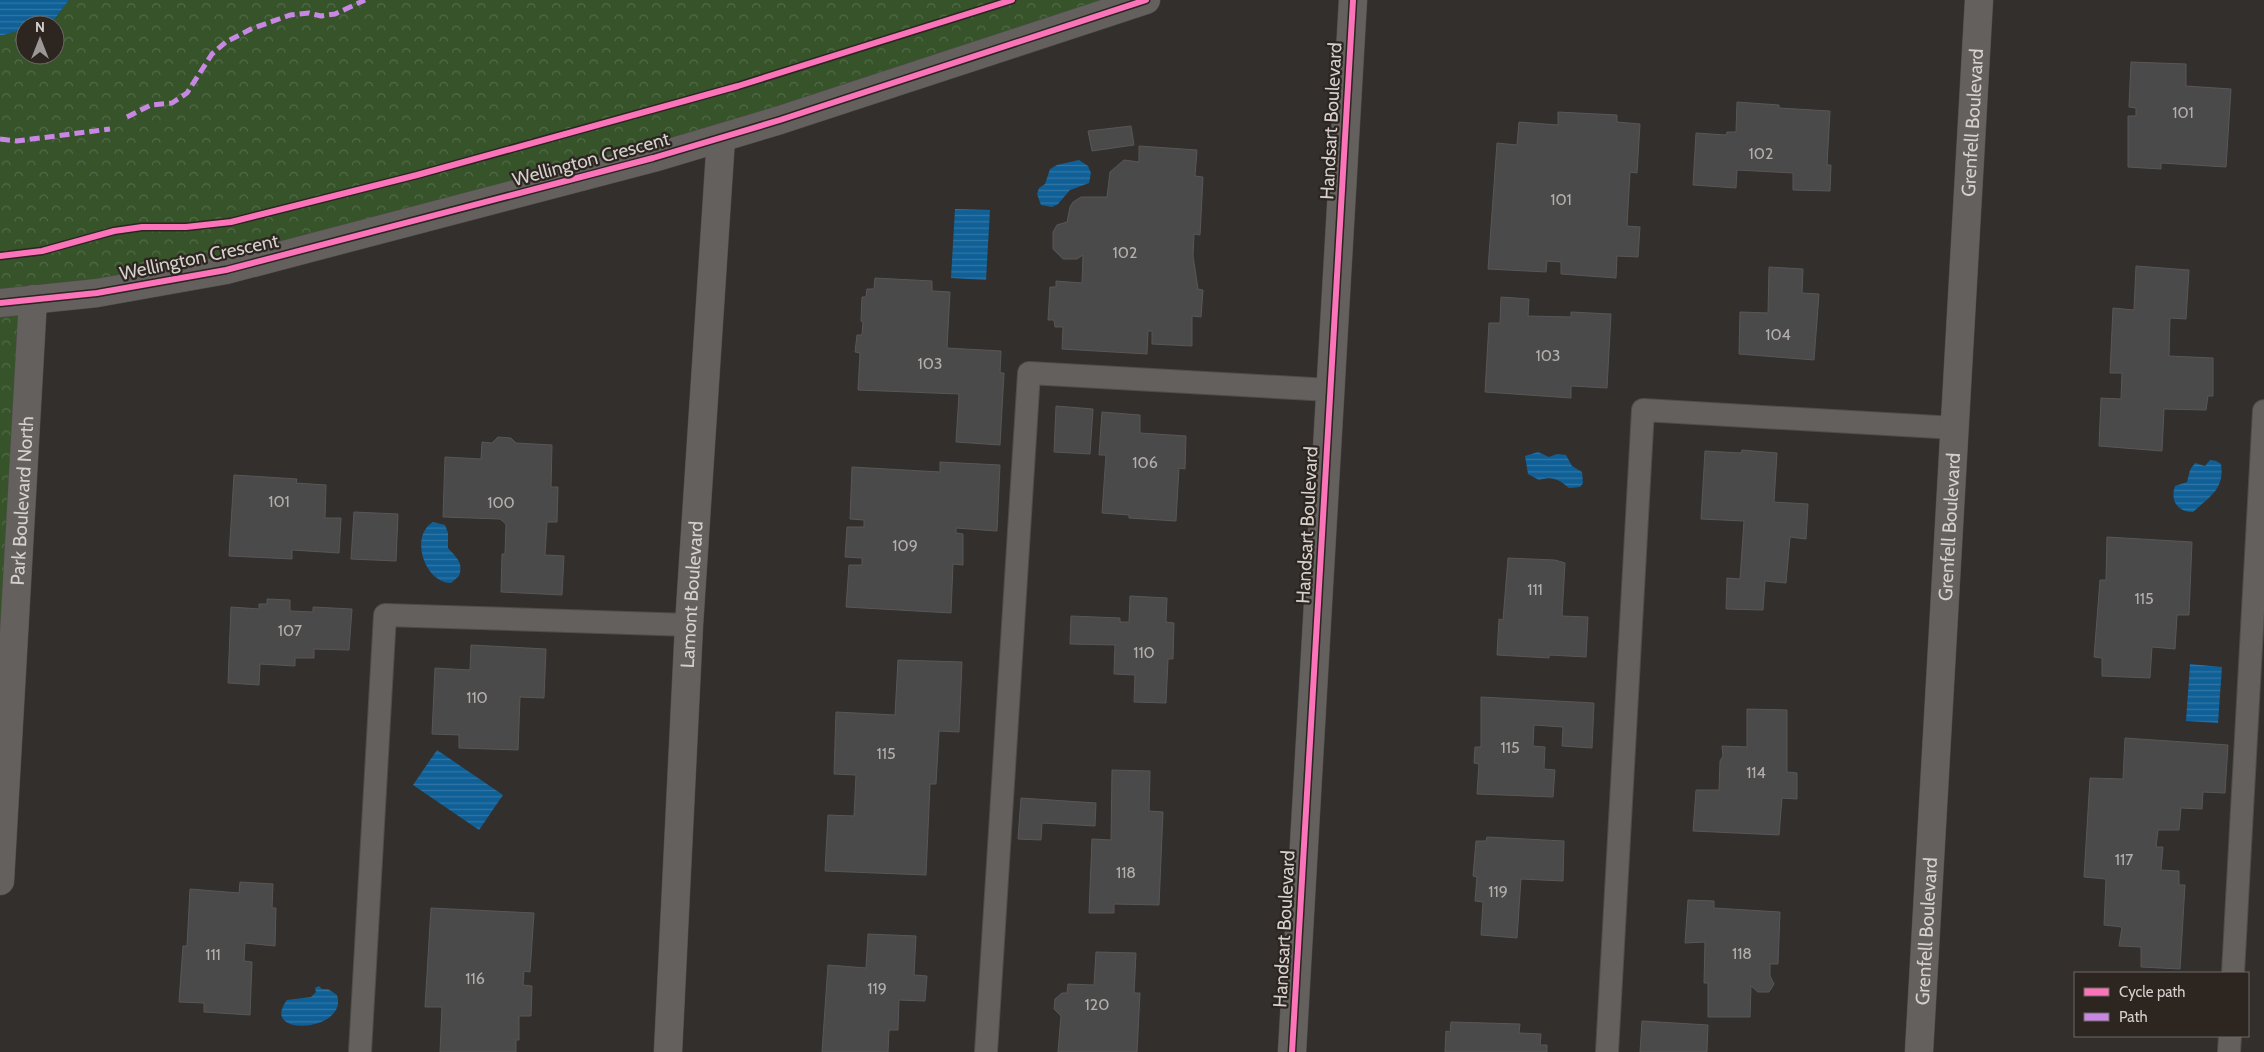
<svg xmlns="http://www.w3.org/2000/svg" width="2264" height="1052" font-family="Cabin,sans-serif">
  <defs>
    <pattern id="park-crowns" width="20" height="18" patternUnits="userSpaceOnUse" patternTransform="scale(1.25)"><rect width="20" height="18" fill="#36532a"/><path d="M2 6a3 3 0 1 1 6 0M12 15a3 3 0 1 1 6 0" fill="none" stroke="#526b48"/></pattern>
    <pattern id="water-rules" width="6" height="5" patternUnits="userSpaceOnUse" patternTransform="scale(1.25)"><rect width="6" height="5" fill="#106098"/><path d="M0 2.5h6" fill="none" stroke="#3276a5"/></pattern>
  </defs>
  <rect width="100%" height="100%" fill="#332f2d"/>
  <path fill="url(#park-crowns)" d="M69,0h1077l-920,270 -193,29 -33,493v-756l18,-5 7,5v19h30v-30h-5z"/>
  <g fill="url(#water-rules)">
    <path d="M0,0h69l-19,25h-25v11l-7,-5 -18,5z"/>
    <path d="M1079,160l9,6 3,7 -2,10 -19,7 -12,14 -6,3 -11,-2 -4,-11 2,-6 6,-4 5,-15 7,-4z"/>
    <path d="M955,209l35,1 -4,70 -35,-2z"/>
    <path d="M1538,452l11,5 8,-3 9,1 6,11 10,6 1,11 -3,4 -11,1c-11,-9 -16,-12 -30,-8l-11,-6 -3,-18z"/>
    <path d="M2210,460l6,1 5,3c4,25 -12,33 -28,48 -16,0 -23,-12 -18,-26l12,-4 3,-12 5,-7 10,3z"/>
    <path d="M433,522l12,3 3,8v15c8,9 16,15 11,28l-8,7c-26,0 -42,-47 -18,-61z"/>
    <path d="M2190,664l32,3 -4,56 -32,-2z"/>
    <path d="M437,750l66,45 -24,35 -66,-45z"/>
    <path d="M319,986l3,3h6l9,6c12,37 -79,43 -50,5l24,-3 5,-5 -1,-4z"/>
  </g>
  <g fill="#4b4a4a" stroke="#595657">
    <path d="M2131,62l55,2v22l45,3 -5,78 -65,-4v6l-33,-2v-51h8v-8l-7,-1z"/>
    <path d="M1737,102l42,3v3l51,3 -3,54h4l-1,26 -37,-1v-17l-56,-3 -1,18 -43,-3 3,-52 30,2 1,-3h9z"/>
    <path d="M1558,112l59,3v7l23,2 -3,49 -7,-1 -3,54 13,1 -2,30 -21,-1 -1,22 -55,-4v-12l-14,-1 -1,11 -58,-3 9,-126 20,2 2,-23 39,3z"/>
    <path d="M1131,126l3,19 -42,6 -4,-20z"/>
    <path d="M1139,146l58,4 -2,26 8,1 -3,58 -6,-1 -1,22 5,33 5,1 -2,27 -9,-1v30l-40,-2v-13h-4l-1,23 -85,-5 1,-22h-8l-1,-7h-6l2,-33h6v-6l26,2 1,-28 -6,4h-14l-10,-10v-17l4,-7 10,-3 3,-15 3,-5 8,-5h26l3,-25 14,-12 15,2z"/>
    <path d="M2136,266l53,4 -3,49 -16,-1 -1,38 44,2v38h-5l-2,14 -42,-1 -2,42 -63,-5 2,-48 20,1 1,-26h-12l3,-65 21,2z"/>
    <path d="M1769,267l34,2 -1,24 17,1 -5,66 -75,-6 1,-42 28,1z"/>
    <path d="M875,278l57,3v10l18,1 -3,56 54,3 -1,22h4l-4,72 -44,-3 3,-48 -101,-4 2,-37 -5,-1 2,-17h5l1,-13 -2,-1 1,-24h4l1,-8h7z"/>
    <path d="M1501,297l28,2 -1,17 43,1v-5l40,2 -4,74 -36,-2v12l-86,-6 4,-69h11z"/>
    <path d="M1056,406l37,3 -3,45 -36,-2z"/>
    <path d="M1102,412l38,3v18l46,3 -1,33 -6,-1 -3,53 -47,-3v-3l-27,-2 4,-58h-7z"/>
    <path d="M498,437l13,1 5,5 36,2 -1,42h7l-1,35h-10l-2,33 19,1 -2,39 -61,-3 1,-38h3l1,-30 -6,-5 -57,-2 2,-60 36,2 1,-17 10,1z"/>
    <path d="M1742,450l35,3 -3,49 34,2 -2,35 -16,-2 -4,46 -21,-2 -2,29 -37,-1 1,-31 13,1 4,-58 -43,-2 4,-68 36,2z"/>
    <path d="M940,462l60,3 -3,66 -41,-3v5l7,1v31l-10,-1 -2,49 -105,-6 3,-42h13v-7l-17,-1 2,-30h17v-7l-14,-1 2,-52 88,5z"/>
    <path d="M234,475l63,4 -1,4 30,2 -1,33h16l-2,35 -47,-3v9l-63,-3z"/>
    <path d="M354,512l44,2 -2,47 -45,-2z"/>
    <path d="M2107,537l85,5 -3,73h-12l-2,34 -23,-2 -2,31 -48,-2v-18l-8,-1 6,-77h6z"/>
    <path d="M1508,558l47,2 10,3 -3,53 26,1 -2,40 -37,-2v3l-52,-3 2,-36 4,1z"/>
    <path d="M1130,596l37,2 -1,24 8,1 -1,36h-5l-2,44 -32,-1 1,-27 -21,-1 1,-29 -45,-1 1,-28 49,2v4h9z"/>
    <path d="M267,599l23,1v11l23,1v-5l39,2 -3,41 -35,-1v9h-19v8l-35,-2 -1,21 -31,-2 3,-76 28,2v-5h8z"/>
    <path d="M471,645l75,4 -2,49 -24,-1 -2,53 -59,-2v-13l-27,-1 3,-66 35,2z"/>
    <path d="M898,660l64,2 -3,70 -20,-1 -3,53h-6l-4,91 -101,-4 3,-56 26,1 2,-41 -22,-1 2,-62 59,3z"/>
    <path d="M1481,697l113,6 -2,45 -30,-2 1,-19 -29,-2 -1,21 12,1 -1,22 11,1 -2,27 -76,-3 2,-30 -5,-1 1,-16h6z"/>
    <path d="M1747,709l40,1v62l10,1v26l-15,-1 -3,37 -86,-4 3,-41h23l1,-29 3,-5 -1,-10 25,1z"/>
    <path d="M2125,738l103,7 -3,48 -22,-1 -1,17 -21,-1 -2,22h-21l-2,17h7l-2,23 18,1v14h6l-5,84 -39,-2v-20l-22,-1 3,-19 -18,-2 2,-46 -22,-2 6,-99 33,1z"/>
    <path d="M1112,770l38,1 -1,40 14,1 -4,93 -45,-1v9h-25l3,-74 19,1z"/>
    <path d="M1021,798l75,5 -1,23 -53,-3 -1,17 -23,-1z"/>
    <path d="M1487,837l77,4 -1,40 -42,-2 -4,59 -36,-3 2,-33 -8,-1 2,-24 -4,-1 3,-35h10z"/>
    <path d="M240,882l33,2 -1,24h4l-1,38 -30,-3 -1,18 8,1 -2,53 -46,-3v-9l-25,-1 4,-56h4l3,-57 49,4z"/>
    <path d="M1688,900l26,1v7l66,4 -2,52h-8v12l4,8 -5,8h-11l-7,-6 -1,31h-42v-34h-4l1,-41 -20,1z"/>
    <path d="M431,908l103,5 -4,59 -6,-1 -1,14 9,1 -1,30h-12v24h-3v12h-76l2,-45h-17z"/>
    <path d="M868,934l48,2 -2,39 13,1 -2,25 -26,-1 -1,30h-9l-1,22h-66l6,-87 38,3z"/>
    <path d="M1096,952l40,1 -2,40h6l-3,59h-79l3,-36 -7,-7 1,-10 7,-6h5l1,-9 26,1z"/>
    <path d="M1642,1021l66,4 -1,27h-67z"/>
    <path d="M1451,1022l69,2 -1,9 22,1 -1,11h7v7h-102l1,-21 4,1z"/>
  </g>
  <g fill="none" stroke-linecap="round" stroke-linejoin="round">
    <g stroke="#4f4c4a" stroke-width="24">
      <g id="service">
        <path d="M2233,973l31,-562"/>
        <path d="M360,1052l25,-437 304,10"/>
        <path d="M986,1052l43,-679 301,17"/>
        <path d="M1607,1052l36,-642 312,18"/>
        <path d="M2229,1052l1,-16"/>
      </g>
    </g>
    <g stroke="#4f4c4a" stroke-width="29">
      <g id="minor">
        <path d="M0,303l97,-10 129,-23 427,-112 127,-38 366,-120"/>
        <path id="s1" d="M0,881l33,-582"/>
        <path id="s2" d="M668,1052l21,-427 32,-487"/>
        <path d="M1292,1052l61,-1052"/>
        <path id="s3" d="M1919,1052l60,-1052"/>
      </g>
    </g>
    <use href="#service" stroke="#63605e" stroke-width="22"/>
    <use href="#minor" stroke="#63605e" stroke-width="28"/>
    <g stroke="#c787e3" stroke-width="5" stroke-dasharray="10 5" stroke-linecap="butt">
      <path d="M127,117l24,-12 21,-2 15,-10 25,-39 14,-12 25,-13 39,-14 19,-2 12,3 14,-2 30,-14"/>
      <path d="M0,139l17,2 93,-12"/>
    </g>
    <g stroke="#2c2520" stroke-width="9">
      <g id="cycleway">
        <path d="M0,256l42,-5 72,-20 28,-4h44l45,-5 186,-47 321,-89 274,-86"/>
        <path d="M0,303l97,-10 129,-23 427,-112 127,-38 366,-120"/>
        <path d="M1292,1052l61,-1052"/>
      </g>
    </g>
    <use href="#cycleway" stroke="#fb73b8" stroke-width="6"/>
  </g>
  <g text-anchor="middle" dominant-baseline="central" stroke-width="4.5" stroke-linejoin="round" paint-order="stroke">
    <g font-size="16" fill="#b2aeac">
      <text x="2183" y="112">101</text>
      <text x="1761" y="153">102</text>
      <text x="1561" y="199">101</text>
      <text x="1125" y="252">102</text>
      <text x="1778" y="334">104</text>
      <text x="1548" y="355">103</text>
      <text x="930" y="363">103</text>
      <text x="1145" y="462">106</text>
      <text x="279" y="501">101</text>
      <text x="501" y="502">100</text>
      <text x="905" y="545">109</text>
      <text x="1535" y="589">111</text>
      <text x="2144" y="598">115</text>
      <text x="290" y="630">107</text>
      <text x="1144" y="652">110</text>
      <text x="477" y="697">110</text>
      <text x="1510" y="747">115</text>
      <text x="886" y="753">115</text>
      <text x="1756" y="772">114</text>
      <text x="2124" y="859">117</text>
      <text x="1126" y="872">118</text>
      <text x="1498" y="891">119</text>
      <text x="1742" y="953">118</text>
      <text x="213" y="954">111</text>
      <text x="475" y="978">116</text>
      <text x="877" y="988">119</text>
      <text x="1097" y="1004">120</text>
    </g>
    <g font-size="19" fill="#d5d0cd" stroke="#2c2520">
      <text transform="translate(1331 121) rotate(-87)">Handsart Boulevard</text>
      <text stroke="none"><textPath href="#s3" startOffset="931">Grenfell Boulevard</textPath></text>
      <text transform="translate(591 159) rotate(-15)">Wellington Crescent</text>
      <text transform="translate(199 257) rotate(-12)">Wellington Crescent</text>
      <text stroke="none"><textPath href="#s1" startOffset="381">Park Boulevard North</textPath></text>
      <text transform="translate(1307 525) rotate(-87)">Handsart Boulevard</text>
      <text stroke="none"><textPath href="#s3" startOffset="526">Grenfell Boulevard</textPath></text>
      <text stroke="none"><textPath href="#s2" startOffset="458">Lamont Boulevard</textPath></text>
      <text transform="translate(1284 929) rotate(-87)">Handsart Boulevard</text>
      <text stroke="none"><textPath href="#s3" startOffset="121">Grenfell Boulevard</textPath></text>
    </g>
  </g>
  <rect x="2074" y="972" width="175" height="65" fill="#2c2520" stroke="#706965"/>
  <rect x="2084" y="988" width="25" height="8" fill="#fb73b8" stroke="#706965"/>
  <text x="2119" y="997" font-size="15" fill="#d5d0cd">Cycle path</text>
  <rect x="2084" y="1013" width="25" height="8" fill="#c787e3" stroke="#706965"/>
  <text x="2119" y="1022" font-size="15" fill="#d5d0cd">Path</text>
  <g transform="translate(40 40)"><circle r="24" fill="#2c2520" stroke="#706965"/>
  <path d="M0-4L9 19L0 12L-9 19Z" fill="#9c9895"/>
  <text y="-8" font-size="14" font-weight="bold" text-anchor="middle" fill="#d5d0cd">N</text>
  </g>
</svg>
